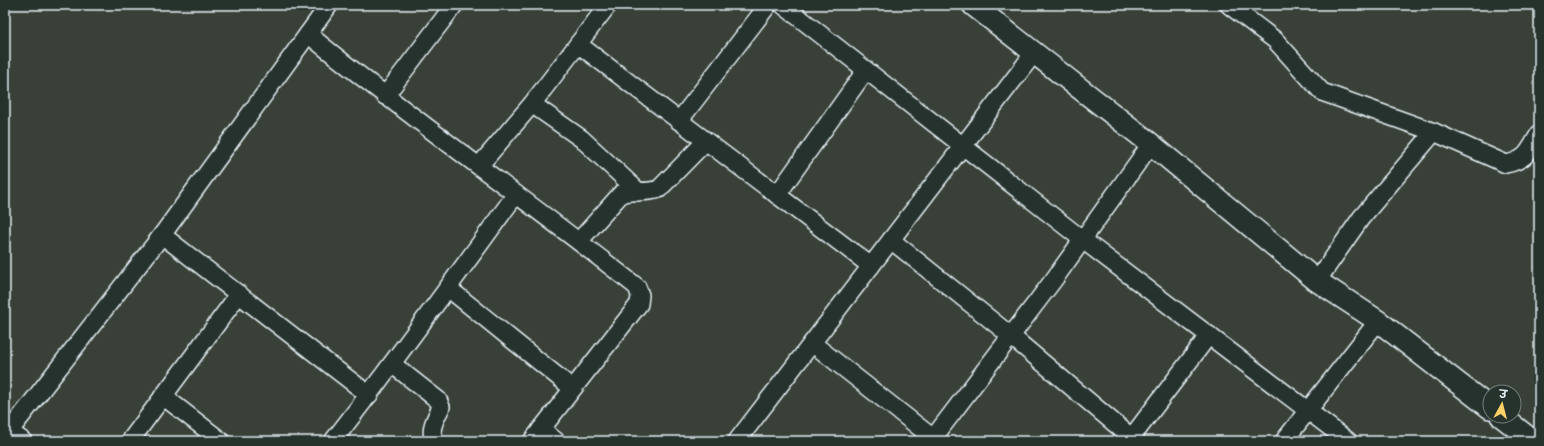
<svg xmlns="http://www.w3.org/2000/svg" width="1544" height="446" font-family="Delius,'Playpen Sans Deva',sans-serif">
  <rect width="100%" height="100%" fill="#394037"/>
  <filter id="ink" filterUnits="userSpaceOnUse"><feTurbulence type="fractalNoise" baseFrequency=".025" numOctaves="2"/><feDisplacementMap in="SourceGraphic" scale="8" xChannelSelector="R" yChannelSelector="G"/><feConvolveMatrix kernelMatrix="1 2 1 2 8 2 1 2 1" color-interpolation-filters="sRGB"/></filter>
  <g filter="url(#ink)">
    <g fill="none" stroke-linecap="round" stroke-linejoin="round">
      <g stroke="#e8f1f8" stroke-width="20">
        <g id="minor">
          <path d="M783,5l300,235 265,201"/>
          <path d="M1229,5l46,35 47,52 112,40 72,32c21,-4 23,-13 33,-30"/>
          <path d="M308,34c107,88 221,167 329,253l3,8 -1,9 -107,137"/>
          <path d="M578,44l293,222"/>
          <path d="M385,96l69,-91"/>
          <path d="M532,104l50,35 57,53"/>
          <path d="M679,121l89,-116"/>
          <path d="M479,166l53,-62 76,-99"/>
          <path d="M777,195l89,-125"/>
          <path d="M162,235l207,160"/>
          <path d="M891,240l120,96 121,102"/>
          <path d="M579,241l42,-47c13,-5 24,0 38,-5l47,-48"/>
          <path d="M1317,281l44,-63 73,-86"/>
          <path d="M448,288l124,100"/>
          <path d="M812,343l121,95"/>
          <path d="M392,364l46,36 3,7c-5,11 -13,23 -6,34"/>
          <path d="M163,396l58,45"/>
          <path d="M541,429l15,12"/>
          <path d="M9,431l14,10"/>
          <path d="M5,437l157,-202 167,-230"/>
          <path d="M130,441l109,-147"/>
          <path d="M333,441c63,-81 123,-164 183,-247"/>
          <path d="M737,441l297,-388"/>
          <path d="M931,441l124,-163 96,-134"/>
          <path d="M1129,441l80,-106"/>
          <path d="M1284,441l94,-120"/>
        </g>
      </g>
      <g stroke="#e8f1f8" stroke-width="24">
        <g id="tertiary">
          <path d="M973,5l178,139 166,137 61,40 112,87"/>
          <path d="M1501,416l32,25"/>
        </g>
      </g>
      <use href="#minor" stroke="#26332d" stroke-width="17"/>
      <use href="#tertiary" stroke="#26332d" stroke-width="21"/>
    </g>
  </g>
  <rect width="1544" height="446" fill="none" stroke="#26332d" stroke-width="20"/>
  <rect x="10" y="10" width="1524" height="426" fill="none" stroke="#e8f1f8" stroke-width="1.5" filter="url(#ink)"/>
  <g transform="translate(1502 404) rotate(7)"><circle r="19" fill="#26332d" stroke="#747f7e"/>
  <path d="M0-3L7 15L0 10L-7 15Z" fill="#ffd166"/>
  <text y="-6" font-size="11" font-weight="bold" text-anchor="middle" fill="#e8f1f8">उ</text>
  </g>
</svg>
